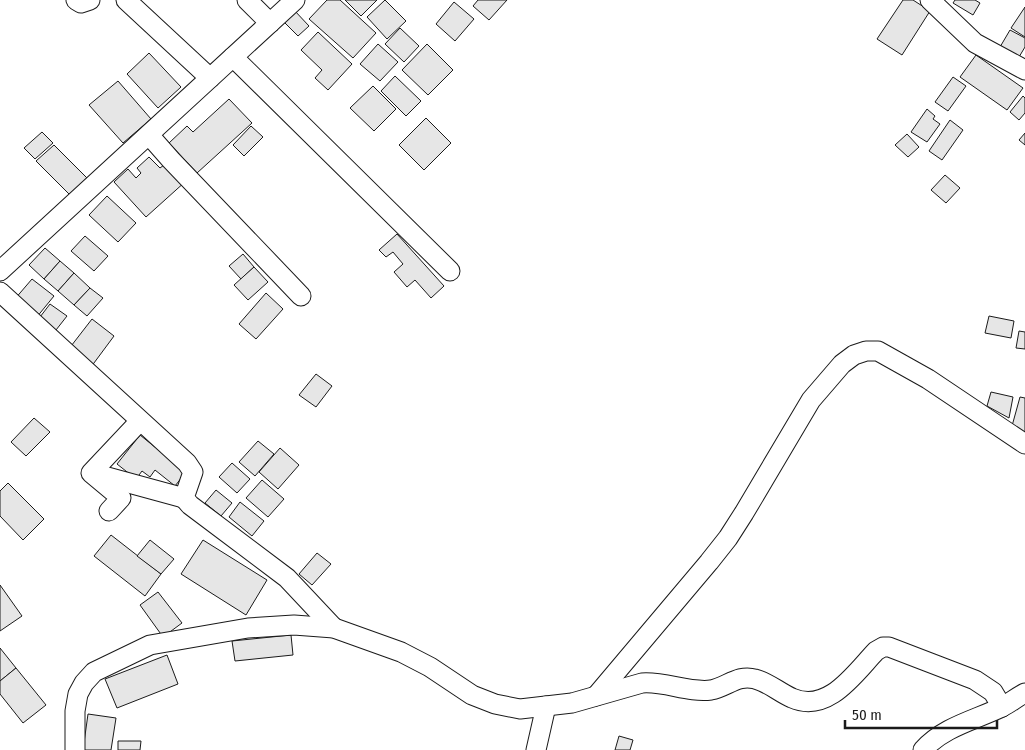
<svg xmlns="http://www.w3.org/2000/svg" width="1025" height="750" font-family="'Fira Sans Condensed',sans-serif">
  <rect width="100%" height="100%" fill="#fff"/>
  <g fill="#e6e6e6" stroke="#1a1a1a">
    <path d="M327,0h13l36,33 -23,25 -44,-39z"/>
    <path d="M345,0h32l-16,16z"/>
    <path d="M385,0l21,21 -19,18 -20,-22z"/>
    <path d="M478,0h29l-18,20 -16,-14z"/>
    <path d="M903,0h10l17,11 -28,44 -25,-16z"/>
    <path d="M955,0h20l5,3 -7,12 -20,-12z"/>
    <path d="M454,2l20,17 -19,22 -19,-17z"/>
    <path d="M1025,7v30l-14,-9z"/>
    <path d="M294,10l15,16 -11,10 -15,-15z"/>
    <path d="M400,28l19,18 -15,16 -19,-18z"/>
    <path d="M1010,30l15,8v9l-6,10 -19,-10z"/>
    <path d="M318,32l34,32 -24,26 -13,-12 7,-8 -21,-20z"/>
    <path d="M378,44l20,18 -18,19 -20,-17z"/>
    <path d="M427,44l26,26 -25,25 -26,-25z"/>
    <path d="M149,53l32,34 -23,21 -31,-34z"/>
    <path d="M976,55l47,33 -16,22 -47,-33z"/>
    <path d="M395,76l26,25 -15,15 -25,-25z"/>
    <path d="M953,77l13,9 -18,25 -13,-9z"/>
    <path d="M118,81l33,38 -28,24 -34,-38z"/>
    <path d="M373,86l23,23 -22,22 -24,-23z"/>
    <path d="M1023,96l2,2v15l-6,7 -9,-8z"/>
    <path d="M229,99l23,24 -55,50 -28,-30 18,-17 6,6z"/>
    <path d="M927,109l8,7 -2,3 7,5 -13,18 -16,-10z"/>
    <path d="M426,118l25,25 -27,27 -25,-25z"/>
    <path d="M950,120l13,10 -21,30 -13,-9z"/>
    <path d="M251,126l12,11 -19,19 -11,-11z"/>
    <path d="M42,132l11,11 -18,16 -11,-11z"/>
    <path d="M1025,133v12l-6,-5z"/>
    <path d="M907,134l12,13 -11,10 -13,-12z"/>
    <path d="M54,145l33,33 -17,17 -34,-34z"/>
    <path d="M149,157l11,11 8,-6 18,19 -40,36 -32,-35 14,-13 8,9 5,-5 -4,-5z"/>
    <path d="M945,175l15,13 -14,15 -15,-13z"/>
    <path d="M107,196l29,27 -18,19 -29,-27z"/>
    <path d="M397,234l47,52 -13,12 -16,-18 -8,7 -13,-15 9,-8 -10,-12 -7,5 -7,-7z"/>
    <path d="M85,236l23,20 -14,15 -23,-20z"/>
    <path d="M45,248l15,13 -16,18 -15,-14z"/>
    <path d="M243,254l11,13 -13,12 -12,-13z"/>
    <path d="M60,261l14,12 -16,18 -14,-12z"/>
    <path d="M254,267l14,15 -20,18 -14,-15z"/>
    <path d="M74,273l16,15 -16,17 -16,-14z"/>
    <path d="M32,279l22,17 -18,22 -22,-18z"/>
    <path d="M90,288l13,10 -16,18 -13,-11z"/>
    <path d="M266,293l17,16 -27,30 -17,-15z"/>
    <path d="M50,304l17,12 -11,14 -16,-13z"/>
    <path d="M989,316l25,5 -3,17 -26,-5z"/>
    <path d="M92,319l22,17 -23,31 -23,-17z"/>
    <path d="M1019,331l6,1v17l-9,-1z"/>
    <path d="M316,374l16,12 -16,21 -17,-12z"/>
    <path d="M991,392l22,5 -4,21 -22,-12z"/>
    <path d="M1020,397l5,1v35l-13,-7z"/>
    <path d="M34,418l16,14 -24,24 -15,-14z"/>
    <path d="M140,435l46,37 -11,14 -20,-16 -5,7 -8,-6 -6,8 -19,-15z"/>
    <path d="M258,441l16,13 -19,22 -16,-14z"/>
    <path d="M280,448l19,17 -21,24 -19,-17z"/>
    <path d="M232,463l18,16 -13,14 -18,-16z"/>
    <path d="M262,480l22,19 -16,18 -22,-19z"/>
    <path d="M8,483l36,36 -21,21 -23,-24v-25z"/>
    <path d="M216,490l16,13 -11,13 -16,-13z"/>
    <path d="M240,502l24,19 -12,15 -23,-19z"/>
    <path d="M111,535l50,39 -16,22 -51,-40z"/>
    <path d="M150,540l24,19 -13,15 -24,-18z"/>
    <path d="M203,540l64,40 -21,35 -65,-41z"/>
    <path d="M317,553l14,11 -19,21 -13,-11z"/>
    <path d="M0,585l22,31 -22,15z"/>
    <path d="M158,592l24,31 -19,14 -23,-32z"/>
    <path d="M291,635l2,20 -58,6 -3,-20z"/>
    <path d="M0,648l16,20 -16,13z"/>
    <path d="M167,655l11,29 -61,24 -12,-29z"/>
    <path d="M16,668l30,37 -23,18 -23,-29v-13z"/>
    <path d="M88,714l28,4 -5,32h-28z"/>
    <path d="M619,736l14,4 -3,10h-15z"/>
    <path d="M118,741h23l-1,9h-22z"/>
  </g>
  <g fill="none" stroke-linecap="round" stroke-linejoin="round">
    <g stroke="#1a1a1a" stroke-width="21">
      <g id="street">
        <path d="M76,0l5,3 9,-3"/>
        <path d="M126,0l84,78"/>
        <path d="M247,0l23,23"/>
        <path d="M930,0l45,43 50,27"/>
        <path d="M233,57l217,214"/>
        <path d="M149,135l22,25 130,136"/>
        <path d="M0,271l295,-271"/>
        <path d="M0,292l187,171 6,9 -9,26 6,7 97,73 47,50"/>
        <path d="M96,474l88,24"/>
        <path d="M109,511l12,-13 -30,-25 49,-52"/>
        <path d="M596,696l113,-134 19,-24 16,-25 67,-113 31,-36 12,-9 12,-4h12l50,28 97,65"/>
        <path d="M75,750v-39l3,-17 6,-11 10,-11 56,-27 98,-17 46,-3 40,3 67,24 29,15 42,28 23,9 25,5 52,-6 70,-20c23,-2 46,10 69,7 16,-3 27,-16 44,-11 13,3 25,14 37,19 36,16 63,-25 84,-47l7,-4h6l86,33 18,12 9,15"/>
        <path d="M536,750l10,-44"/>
        <path d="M923,750c20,-23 52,-30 79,-43 8,-4 15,-10 23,-14"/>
      </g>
    </g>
    <use href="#street" stroke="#fff" stroke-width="19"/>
  </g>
  <path d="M845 720v8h152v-8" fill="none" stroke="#1a1a1a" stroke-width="2.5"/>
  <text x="852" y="720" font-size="15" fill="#1a1a1a" stroke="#ffffff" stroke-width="4" paint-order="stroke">50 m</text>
</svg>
